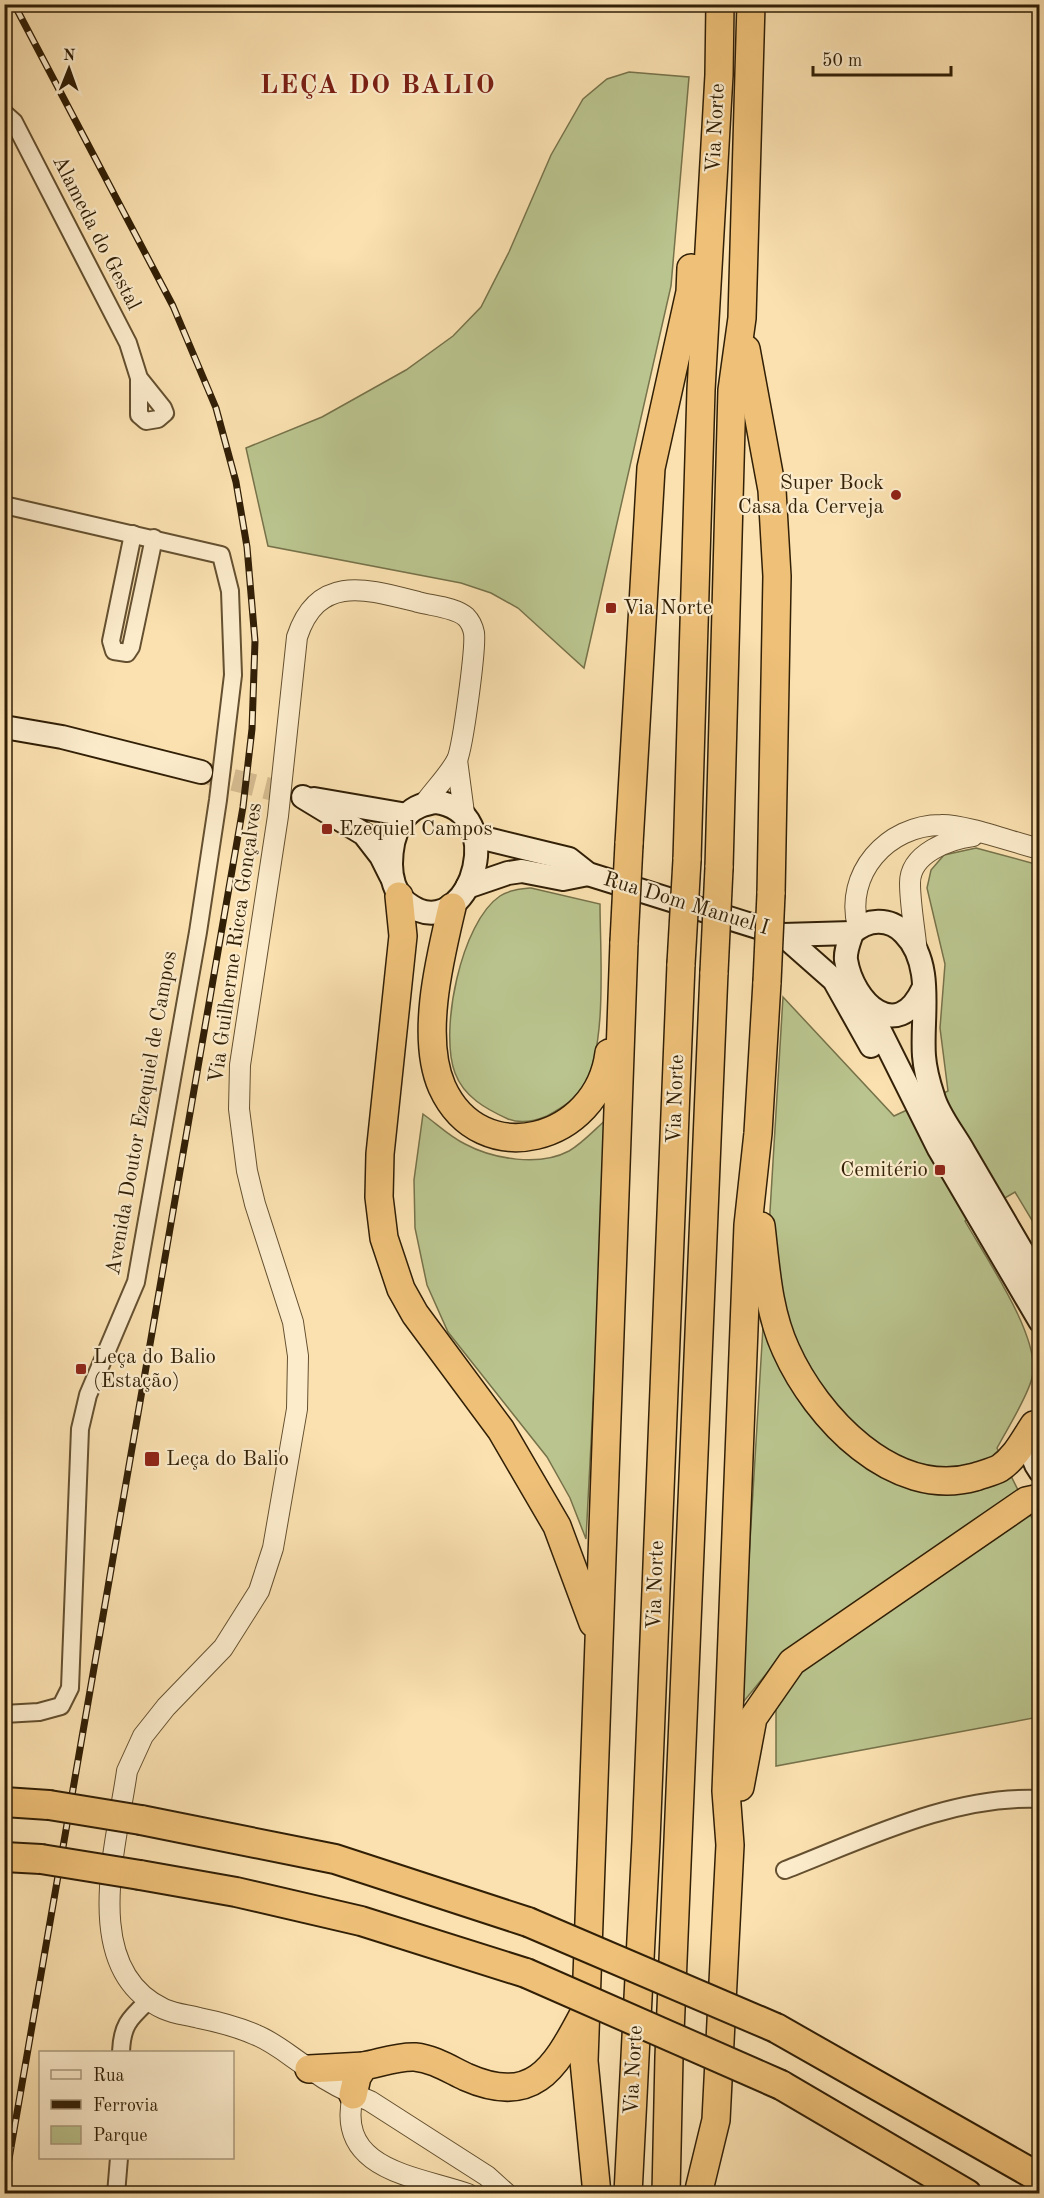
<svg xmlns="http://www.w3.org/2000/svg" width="1044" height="2198" font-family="'Old Standard TT',serif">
  <rect width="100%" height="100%" fill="#fbe1b0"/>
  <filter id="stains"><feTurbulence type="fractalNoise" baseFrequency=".00333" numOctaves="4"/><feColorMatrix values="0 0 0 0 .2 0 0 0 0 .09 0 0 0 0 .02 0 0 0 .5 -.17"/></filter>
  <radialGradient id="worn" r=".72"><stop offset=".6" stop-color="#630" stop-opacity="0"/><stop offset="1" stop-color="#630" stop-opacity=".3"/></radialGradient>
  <g fill="#bac48e" stroke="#76724a" stroke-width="1.5">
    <path d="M629,72l60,5 -18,209 -87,382 -66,-60 -27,-15 -30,-10 -193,-37 -22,-98 76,-31 84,-47 47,-34 28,-29 28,-55 42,-97 32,-56 24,-20z"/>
    <path d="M976,848l63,17v367l-24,-40 -50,29c19,34 78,119 67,157 -5,20 -25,51 -35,70l42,84v185l-263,49v-104l-36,44 43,-709 111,119 54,-25 -8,-63 5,-64 -18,-76 4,-18 13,-15z"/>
    <path d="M531,888l69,16c0,48 8,144 -17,184 -8,12 -23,21 -36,28 -12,5 -26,8 -39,3 -22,-10 -44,-22 -53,-46 -16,-42 6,-151 45,-177 9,-6 21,-7 31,-8z"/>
    <path d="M423,1114c14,10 27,23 42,30 28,15 74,23 104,7 14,-8 27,-23 39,-33l-22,421 -16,-41 -23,-41 -99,-125 -21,-47 -12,-57 -1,-48z"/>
  </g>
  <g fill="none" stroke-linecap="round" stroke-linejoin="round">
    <path stroke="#d3ba8e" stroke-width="22" stroke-dasharray="22 11" stroke-linecap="butt" d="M201,772l102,25"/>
    <g stroke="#645030" stroke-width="20">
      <g id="minor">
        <path d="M4,113l10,9 114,221 11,35v37l7,6 12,-2 7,-6 -2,-5 -24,-30"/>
        <path d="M4,505l217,50 9,36 3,84 -15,125 -20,132 -62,350 -48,113 -8,34 -10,259 -9,18 -22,6 -35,2"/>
        <path d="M133,534l-22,107 3,10 13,2 4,-6 23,-109"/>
        <path d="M785,1870c80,-31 167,-75 255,-71"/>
        <path d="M121,2052c1,-27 8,-33 27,-51"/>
        <path d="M116,2194l3,-36"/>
      </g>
    </g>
    <g stroke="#645030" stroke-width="22">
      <g id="tertiary">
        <path d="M457,760l7,53"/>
        <path d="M424,804c10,-14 25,-29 33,-44 6,-14 19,-112 17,-127 -1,-5 -4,-12 -8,-16 -11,-10 -34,-11 -48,-15 -51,-13 -100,-29 -121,35l-19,179 -38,249 -1,44 8,62 8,33 38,118 5,34 -1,53 -24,139 -14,43 -36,57 -57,59 -23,29 -16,35c-10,73 -49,198 37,238 11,5 24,6 35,9 20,4 39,9 57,17 20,8 36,23 54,34 18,13 39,24 60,32l117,75 20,18"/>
        <path d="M858,927c-14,-53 29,-102 83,-102 22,-1 74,18 99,24"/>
        <path d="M917,953c-2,-23 -7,-48 -7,-70 0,-30 40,-44 63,-47"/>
        <path d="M353,2095c-18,76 64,81 115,99"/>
      </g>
    </g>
    <g stroke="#311f06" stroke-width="26">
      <g id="secondary">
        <path d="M4,727l58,10 139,35"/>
        <path d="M303,797l61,37 17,22 10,20"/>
        <path d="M314,799l93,16"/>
        <path d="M436,802c71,9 37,130 -18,108 -8,-4 -16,-9 -20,-17 -12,-21 -8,-61 9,-78 8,-9 18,-11 29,-13z"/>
        <path d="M475,836l94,23 19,15 195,61 69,-2"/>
        <path d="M467,887l41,-14 14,-2 41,8 25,-5"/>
        <path d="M783,935l51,45 37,66"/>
        <path d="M923,989c-26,55 -70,14 -77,-29 -1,-9 3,-18 6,-27 15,-14 37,-16 52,0 31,31 17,84 20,123 1,13 5,28 9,40 5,19 21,38 31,56 25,43 50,86 76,130"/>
        <path d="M866,1003l73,146 101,172"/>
        <path d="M1034,1424c-4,16 -5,33 6,47"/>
      </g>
    </g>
    <g stroke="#311f06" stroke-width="30">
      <g id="trunk">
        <path d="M746,349l26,141 5,86 -6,318"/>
        <path d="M629,844l22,-376 39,-176 1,-24"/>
        <path d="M687,860l14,-470 18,-315 1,-71"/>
        <path d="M719,868l13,-478 10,-72 9,-314"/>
        <path d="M399,896l4,40 -23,218 -1,43 5,41 17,51 14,25 86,116 56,96 36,97"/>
        <path d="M452,907c-12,51 -32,130 -10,180 39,86 156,54 167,-34"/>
        <path d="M761,1226c5,43 7,85 25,124 30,67 107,150 189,127 8,-3 18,-5 25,-9 16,-11 24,-28 34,-43"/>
        <path d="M740,1787l13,-69 39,-56 234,-161 14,-3"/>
        <path d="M309,2069l55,-3"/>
        <path d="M353,2095l4,-18 7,-11c16,-3 35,-10 51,-9 19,2 34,12 51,20 66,29 88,-7 116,-60"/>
        <path d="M597,2194l-13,-133 40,-1119"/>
        <path d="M628,2194l18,-353 35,-877"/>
        <path d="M666,2194l3,-137 45,-1085"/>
        <path d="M698,2194l18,-74 14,-275 -4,-54 22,-566 10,-92 9,-151"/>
      </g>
    </g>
    <g stroke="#311f06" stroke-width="32">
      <g id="motorway">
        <path d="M4,1802l45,3"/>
        <path d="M141,1820l194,39 193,63"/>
        <path d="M4,1857l37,2"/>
        <path d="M140,1875l96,17 125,29 165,52"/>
        <path d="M776,2028l264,150"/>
        <path d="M781,2085l186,109"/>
      </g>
    </g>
    <use href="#minor" stroke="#fceccc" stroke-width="16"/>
    <use href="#tertiary" stroke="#fceccc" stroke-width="20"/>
    <use href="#secondary" stroke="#fceccc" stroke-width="22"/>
    <use href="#trunk" stroke="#eec078" stroke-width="27"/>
    <use href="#motorway" stroke="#eec078" stroke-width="28"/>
    <g stroke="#311f06" stroke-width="7">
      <path id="rail" d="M4,2188l239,-1381 9,-78 3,-88 -8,-94 -11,-65 -20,-74 -43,-102 -159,-302"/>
    </g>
    <use href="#rail" stroke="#fceccc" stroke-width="4.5" stroke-dasharray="14" stroke-linecap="butt"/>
    <g stroke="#311f06" stroke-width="30" stroke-linecap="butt">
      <g id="trunk-bridge">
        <path d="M624,942l5,-98"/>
        <path d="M681,964l6,-104"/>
        <path d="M714,972l5,-104"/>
        <path d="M767,982l4,-88"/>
      </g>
    </g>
    <g stroke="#311f06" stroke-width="32" stroke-linecap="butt">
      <g id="motorway-bridge">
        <path d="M49,1805l92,15"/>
        <path d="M41,1859l99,16"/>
        <path d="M528,1922l248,106"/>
        <path d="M526,1973l255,112"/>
      </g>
    </g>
    <use href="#trunk-bridge" stroke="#eec078" stroke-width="27"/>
    <use href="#motorway-bridge" stroke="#eec078" stroke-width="28"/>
  </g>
  <g fill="#8f2418" stroke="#fceccc" stroke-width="2">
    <circle cx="896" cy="495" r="6"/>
    <rect x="605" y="602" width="12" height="12" rx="3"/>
    <rect x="321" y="823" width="12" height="12" rx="3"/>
    <rect x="934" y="1164" width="12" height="12" rx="3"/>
    <rect x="75" y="1363" width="12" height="12" rx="3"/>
    <rect x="144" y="1451" width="16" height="16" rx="3"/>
  </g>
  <g text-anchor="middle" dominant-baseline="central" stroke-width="4.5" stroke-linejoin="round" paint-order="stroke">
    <g font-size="21" fill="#311f06" stroke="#fceccc">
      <text transform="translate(716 128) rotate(-87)">Via Norte</text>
      <text transform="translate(96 233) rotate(63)">Alameda do Gestal</text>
      <text transform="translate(686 904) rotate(17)">Rua Dom Manuel I</text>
      <text transform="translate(236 943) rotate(-82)">Via Guilherme Ricca Gonçalves</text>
      <text transform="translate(676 1099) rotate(-88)">Via Norte</text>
      <text transform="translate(142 1113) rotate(-80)">Avenida Doutor Ezequiel de Campos</text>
      <text transform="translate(656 1585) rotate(-88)">Via Norte</text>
      <text transform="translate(634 2070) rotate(-87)">Via Norte</text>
    </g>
    <g font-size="21" fill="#311f06" stroke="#fceccc" text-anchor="start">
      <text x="884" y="483" text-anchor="end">Super Bock<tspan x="884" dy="24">Casa da Cerveja</tspan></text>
      <text x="623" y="608">Via Norte</text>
      <text x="339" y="829">Ezequiel Campos</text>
      <text x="928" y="1170" text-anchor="end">Cemitério</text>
      <text x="93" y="1357">Leça do Balio<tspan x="93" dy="24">(Estação)</tspan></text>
      <text x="166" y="1459">Leça do Balio</text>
    </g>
    <g font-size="27" font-weight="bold" letter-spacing="1.5" fill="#7a1f14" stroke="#fceccc">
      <text x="378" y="85">LEÇA DO BALIO</text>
    </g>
  </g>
  <rect width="1044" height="2198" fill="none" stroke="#fbe1b0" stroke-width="24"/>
  <rect x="6" y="6" width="1032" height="2186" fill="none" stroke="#311f06" stroke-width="3"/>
  <rect x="12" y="12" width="1020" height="2174" fill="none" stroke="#311f06" stroke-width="1.5"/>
  <rect x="39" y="2051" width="195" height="108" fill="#fceccc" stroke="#ab9a7d" stroke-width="1.5"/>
  <rect x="51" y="2070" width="30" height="9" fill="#fceccc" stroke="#ab9a7d" stroke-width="1.5"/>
  <text x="93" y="2081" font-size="18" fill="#311f06">Rua</text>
  <rect x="51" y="2100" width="30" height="9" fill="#311f06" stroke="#ab9a7d" stroke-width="1.5"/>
  <text x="93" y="2111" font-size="18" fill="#311f06">Ferrovia</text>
  <rect x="51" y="2126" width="30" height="18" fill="#bac48e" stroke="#ab9a7d" stroke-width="1.5"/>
  <text x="93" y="2141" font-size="18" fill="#311f06">Parque</text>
  <g transform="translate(69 69) rotate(1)" stroke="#fceccc" stroke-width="4.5" paint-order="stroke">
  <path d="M0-4.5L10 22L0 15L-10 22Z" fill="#311f06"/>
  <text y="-9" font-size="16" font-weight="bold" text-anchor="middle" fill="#311f06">N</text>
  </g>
  <path d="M813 66v9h138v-9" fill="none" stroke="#311f06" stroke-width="3"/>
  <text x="822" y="66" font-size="18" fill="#311f06" stroke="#fceccc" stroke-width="4.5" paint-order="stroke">50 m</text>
  <rect width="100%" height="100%" filter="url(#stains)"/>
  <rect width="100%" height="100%" fill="url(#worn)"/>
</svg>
